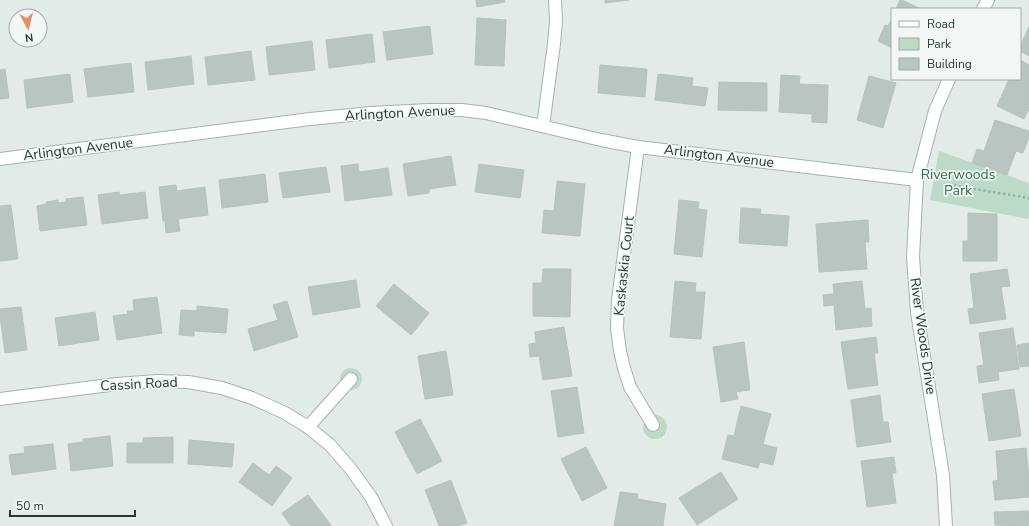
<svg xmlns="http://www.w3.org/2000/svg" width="1029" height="526" font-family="'Nunito Sans',sans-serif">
  <defs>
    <pattern id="grass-tufts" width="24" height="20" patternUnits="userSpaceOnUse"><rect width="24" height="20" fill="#bdd9c7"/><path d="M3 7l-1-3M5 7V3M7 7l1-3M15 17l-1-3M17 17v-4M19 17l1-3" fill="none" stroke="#a2bbac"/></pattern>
  </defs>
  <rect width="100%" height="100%" fill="#e2ebe7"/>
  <g fill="url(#grass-tufts)">
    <circle cx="351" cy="379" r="11"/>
    <circle cx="655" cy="427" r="12"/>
  </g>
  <path fill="#bdd9c7" d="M939,151l90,32v36l-99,-19z"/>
  <g fill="#b8c5c1" stroke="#b5c3bf">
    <path d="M476,0h28l1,2 -28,5z"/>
    <path d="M605,0h24l-24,3z"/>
    <path d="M900,0h2l19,9h-25z"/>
    <path d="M477,18l29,2 -2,46 -29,-1z"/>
    <path d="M892,19v29l-14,-7 7,-16 3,1z"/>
    <path d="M430,26l3,28 -46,6 -4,-28z"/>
    <path d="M1029,27v29l-9,-5v-5z"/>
    <path d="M372,34l3,28 -46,6 -3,-28z"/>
    <path d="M312,41l3,29 -46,5 -3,-28z"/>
    <path d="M251,51l4,29 -47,5 -3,-28z"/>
    <path d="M191,56l3,28 -46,6 -3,-28z"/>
    <path d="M1020,60l9,5v44l-5,10 -27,-13 12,-27h11z"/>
    <path d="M131,63l3,29 -46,5 -4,-28z"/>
    <path d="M600,65l47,4 -2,28 -47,-4z"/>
    <path d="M5,69l4,29 -9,1v-29z"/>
    <path d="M70,74l3,28 -46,6 -3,-28z"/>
    <path d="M658,74l35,4 -1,8 16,2 -3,18 -50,-6z"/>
    <path d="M781,75l19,1 -1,8 29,1 -1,38 -15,-1v-8l-33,-2z"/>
    <path d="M869,76l27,7 -13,45 -26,-8z"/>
    <path d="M719,82l48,1v28l-49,-1z"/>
    <path d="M995,120l34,11v6l-6,16 -7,-2 -9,24 -35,-12 5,-14 7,2z"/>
    <path d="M451,156l5,29 -27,4v4l-21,3 -5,-32z"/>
    <path d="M358,164l1,8 29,-4 4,27 -47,6 -4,-35z"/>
    <path d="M479,164l45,6 -4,28 -45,-6z"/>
    <path d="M326,167l4,25 -47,6 -4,-25z"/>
    <path d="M265,174l3,28 -46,6 -3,-28z"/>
    <path d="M557,181l28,3 -5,52 -38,-3 2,-23 10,1z"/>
    <path d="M176,185l1,6 28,-4 3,28 -30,4 2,12 -14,2 -1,-12h-2l-4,-34z"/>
    <path d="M119,192l1,3 25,-3 3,26 -46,6 -4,-29z"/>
    <path d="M83,197l4,28 -47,6 -3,-25 10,-2 -1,-2 12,-2v3l8,-1v-3z"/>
    <path d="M679,200l20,2 -1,7 9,1 -5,47 -28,-3z"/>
    <path d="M11,205l7,54 -18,2v-55z"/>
    <path d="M741,208l20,1 -1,5 29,2 -2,30 -48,-3z"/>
    <path d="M968,213l29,1v47h-34v-20h5z"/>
    <path d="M868,220l1,22h-4l2,27 -48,3 -3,-48z"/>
    <path d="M543,269h28l-1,48 -37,-1v-33h9z"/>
    <path d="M1007,269l3,17 -9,1 5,32 -36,5 -2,-15 6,-1 -4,-34z"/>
    <path d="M356,280l4,27 -47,8 -5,-28z"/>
    <path d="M675,281l21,2 -1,9h10l-4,47 -31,-2z"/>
    <path d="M862,281l3,28 6,-1 1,18 -36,4 -2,-25 -10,1 -1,-11 11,-1 -1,-10z"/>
    <path d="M394,284l35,29 -18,22 -35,-29z"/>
    <path d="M157,297l5,36 -45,7 -4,-24 15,-2 -1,-3h7l-1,-11z"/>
    <path d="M287,301l11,36 -44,14 -6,-22 30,-9 -5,-15z"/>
    <path d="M197,306l31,3 -2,24 -32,-2v5l-15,-1 2,-25 16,1z"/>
    <path d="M21,307l6,43 -22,3 -5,-37v-7z"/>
    <path d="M95,312l4,28 -40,6 -4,-28z"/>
    <path d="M564,327l8,49 -29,4 -4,-24 -9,1 -1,-13 7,-1 -1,-11z"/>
    <path d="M1013,328l6,41 -21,3 1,8 -20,3 -2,-17 7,-1 -5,-32z"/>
    <path d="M876,337l2,16h-4l4,32 -30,4 -7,-47z"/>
    <path d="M744,342l6,48 -14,2 2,7 -17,3 -8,-55z"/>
    <path d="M1029,343v23l-9,1 -3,-22z"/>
    <path d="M446,351l7,44 -28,4 -7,-43z"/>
    <path d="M577,387l7,46 -26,4 -7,-46z"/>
    <path d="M1014,389l7,47 -32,5 -7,-47z"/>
    <path d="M880,395l3,27h5l3,20 -34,5 -6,-47z"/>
    <path d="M741,406l30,8 -8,30 14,4 -4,17 -13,-3 -2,6 -36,-9 6,-24 6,1z"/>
    <path d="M420,419l22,42 -25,13 -22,-42z"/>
    <path d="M110,436l3,30 -42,5 -3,-27 15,-2v-3z"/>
    <path d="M173,437v26h-46v-20h16v-5z"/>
    <path d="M189,440l45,4 -2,23 -44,-3z"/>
    <path d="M53,444l3,25 -44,6 -3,-20 16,-2 -1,-6z"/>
    <path d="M586,447l21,41 -25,13 -21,-42z"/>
    <path d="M1026,448l3,29v20l-34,3 -2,-19 5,-1 -2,-29z"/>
    <path d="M894,457l2,16h-4l4,30 -29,4 -6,-46z"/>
    <path d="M253,463l16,12 7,-9 16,12 -20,28 -33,-24z"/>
    <path d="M721,472l17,27 -41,26 -18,-27z"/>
    <path d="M451,480l16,43 -9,3h-19l-14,-36z"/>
    <path d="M620,492l18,2 -1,5 29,5 -3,22h-49z"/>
    <path d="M308,495l23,30 -1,1h-39l-9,-13z"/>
    <path d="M1029,511v15l-34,-1 -1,-13z"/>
  </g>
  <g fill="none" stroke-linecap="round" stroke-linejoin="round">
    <g stroke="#a5b2ae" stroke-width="14">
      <g id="minor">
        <path d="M983,9l5,-9"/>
        <path d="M543,126l11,-82 2,-23 -1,-21"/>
        <path d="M638,147l-20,153 -1,28 3,23 4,17 6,19 23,38"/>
        <path d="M0,159l310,-40 61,-6 58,-3h33l24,3 115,27 37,7 279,33"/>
        <path d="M0,399l117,-15 40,-3 31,1 34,6 30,10 33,15 23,14 22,18 20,23 21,29 15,29"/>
        <path d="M308,427l43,-48"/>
        <path d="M946,526l-3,-51 -26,-163 -4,-55 4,-77 18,-69 14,-32"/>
      </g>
    </g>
    <path stroke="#86aba2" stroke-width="2.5" stroke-dasharray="2 3" stroke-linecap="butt" d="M944,184l85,14"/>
    <use href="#minor" stroke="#fff" stroke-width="12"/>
  </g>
  <g text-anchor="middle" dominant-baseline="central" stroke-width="3.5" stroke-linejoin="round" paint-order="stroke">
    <g font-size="14" fill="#243a36" stroke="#f2f7f5">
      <text transform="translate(400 113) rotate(-3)">Arlington Avenue</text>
      <text transform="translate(78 149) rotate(-7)">Arlington Avenue</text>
      <text transform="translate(719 156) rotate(7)">Arlington Avenue</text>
      <text transform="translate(624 266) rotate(-84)">Kaskaskia Court</text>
      <text transform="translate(923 336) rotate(82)">River Woods Drive</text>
      <text transform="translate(139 384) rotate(-3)">Cassin Road</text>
    </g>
    <g font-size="14" fill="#326c4d" stroke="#f2f7f5">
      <text x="958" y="174">Riverwoods<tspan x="958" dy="16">Park</tspan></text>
    </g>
  </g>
  <rect x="891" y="8" width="130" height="72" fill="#f2f7f5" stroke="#a0aba9"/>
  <rect x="899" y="21" width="20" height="6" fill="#ffffff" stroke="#a0aba9"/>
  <text x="927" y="28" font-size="12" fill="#243a36">Road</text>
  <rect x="899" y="38" width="20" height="12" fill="#bdd9c7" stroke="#a0aba9"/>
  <text x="927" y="48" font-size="12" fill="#243a36">Park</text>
  <rect x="899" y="58" width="20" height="12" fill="#b8c5c1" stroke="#a0aba9"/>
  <text x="927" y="68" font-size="12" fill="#243a36">Building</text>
  <g transform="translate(28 28) rotate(173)"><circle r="19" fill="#f2f7f5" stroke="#a0aba9"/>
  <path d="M0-3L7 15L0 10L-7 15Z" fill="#e39068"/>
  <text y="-6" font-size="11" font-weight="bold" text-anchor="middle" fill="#243a36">N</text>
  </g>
  <path d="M10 510v6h125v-6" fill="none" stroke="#243a36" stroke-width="2"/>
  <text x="16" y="510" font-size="12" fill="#243a36" stroke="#f2f7f5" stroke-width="3" paint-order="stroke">50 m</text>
</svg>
